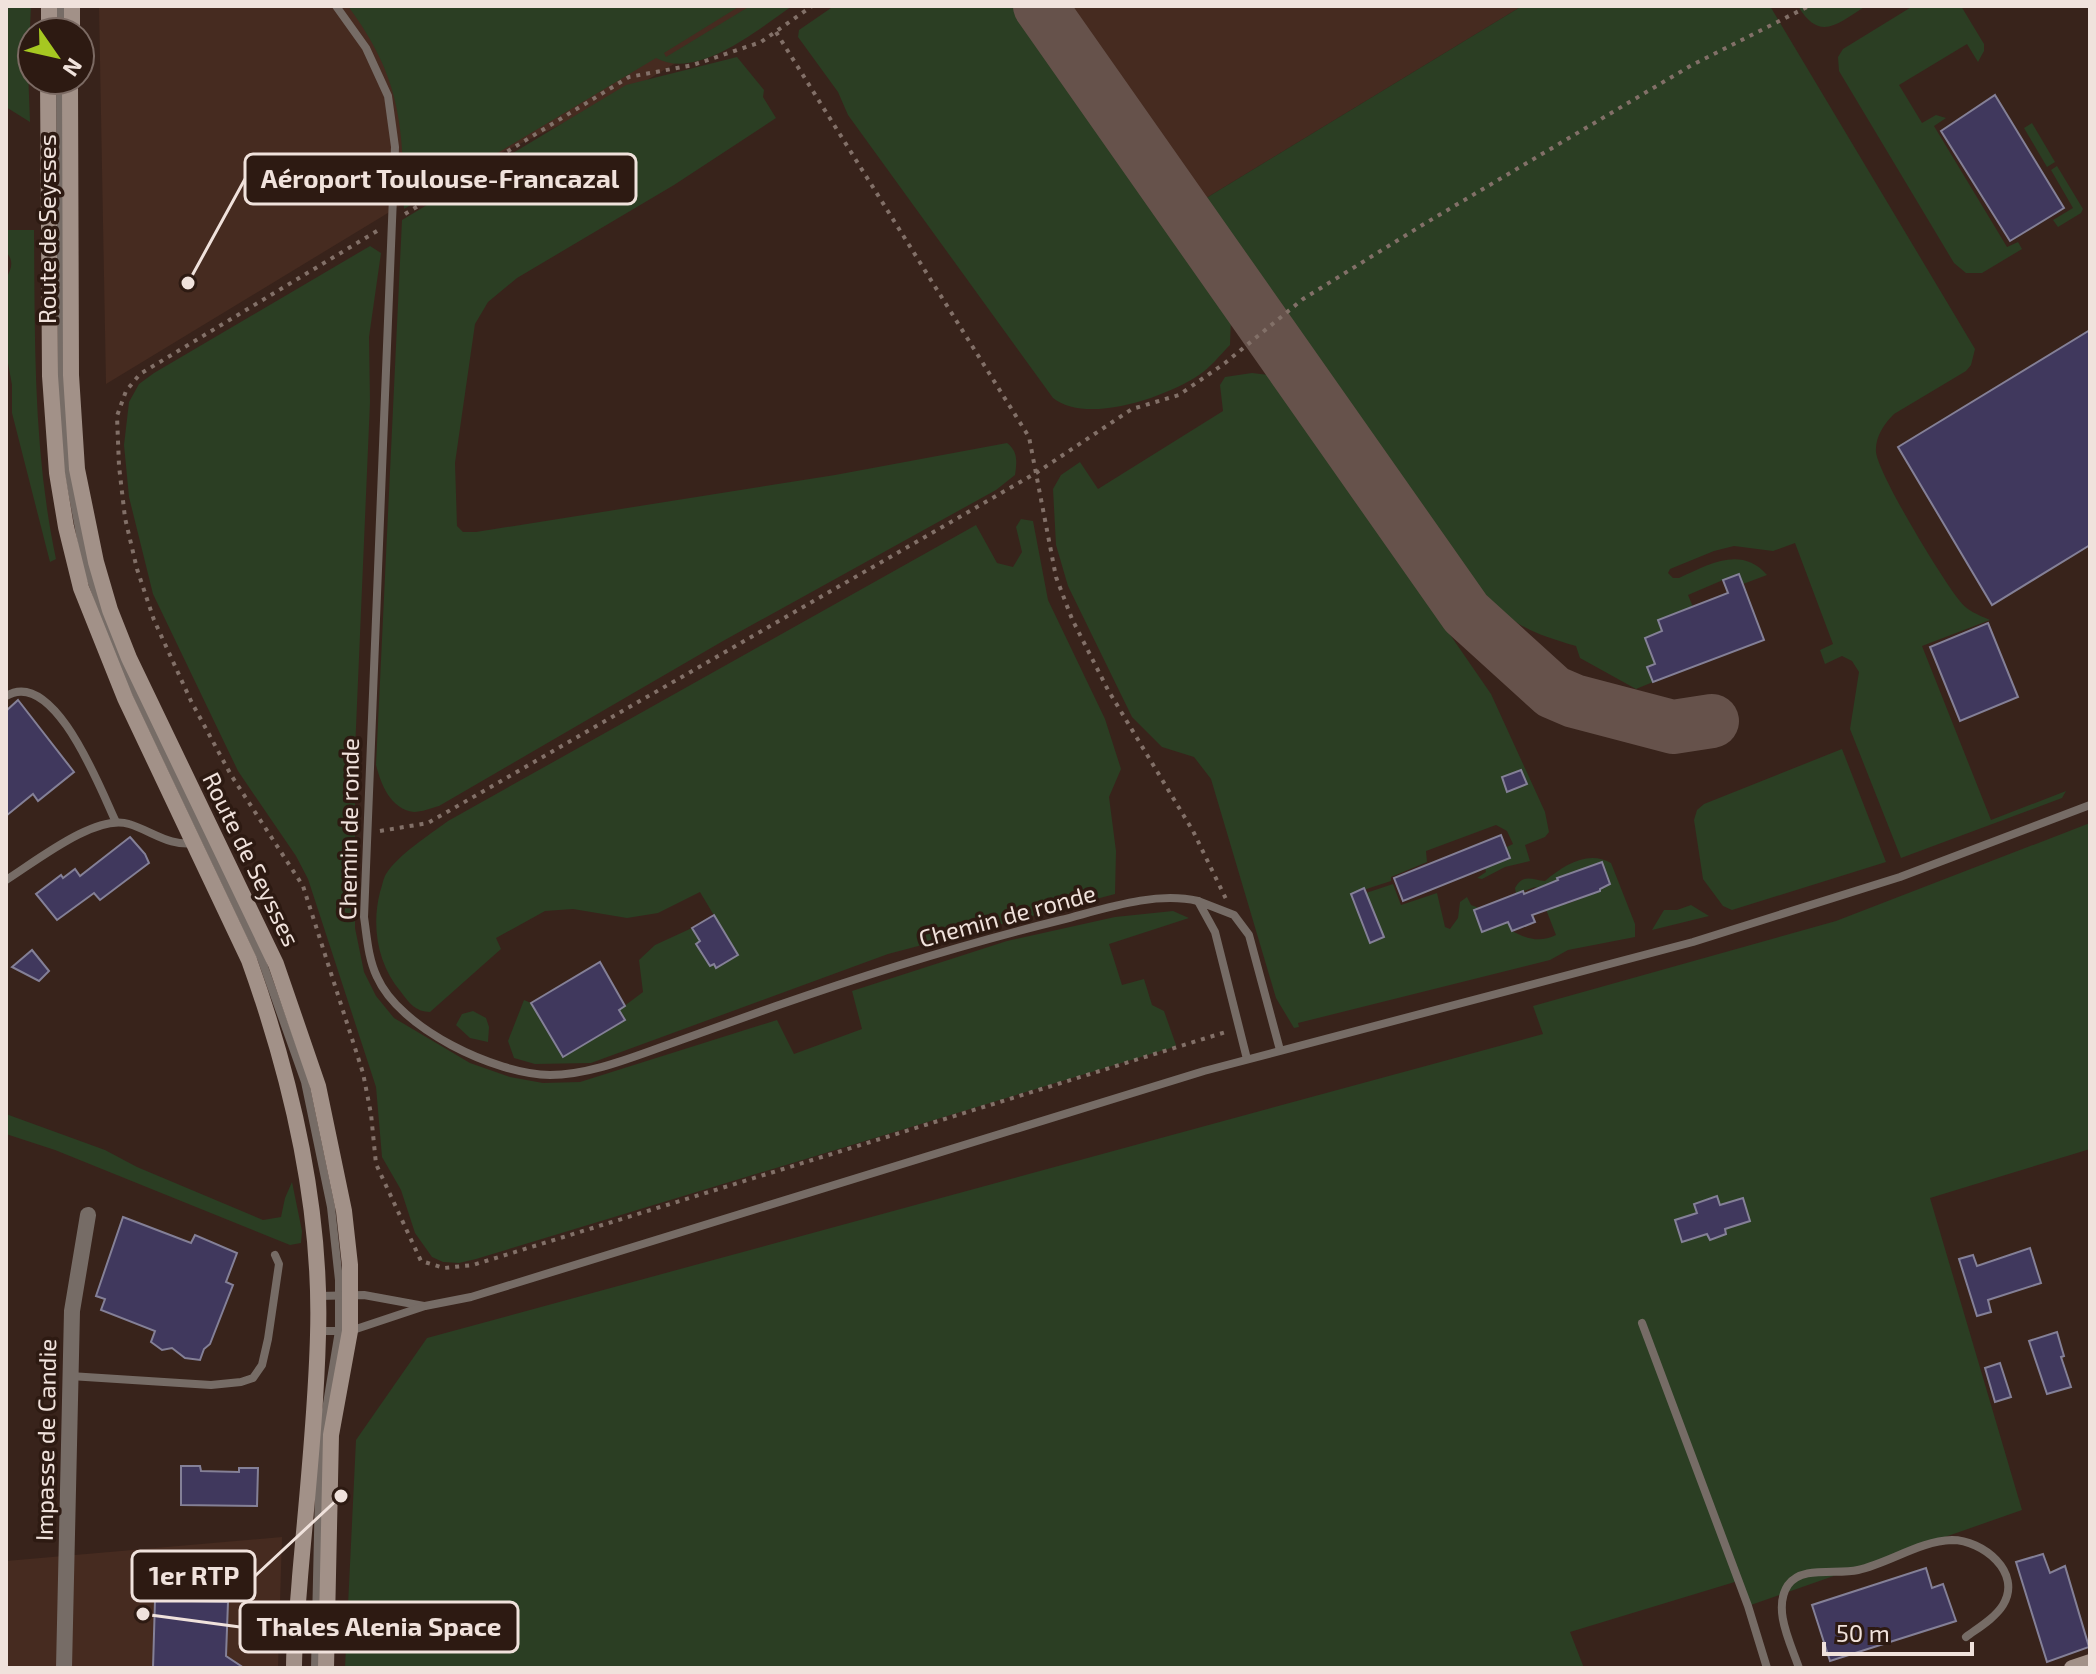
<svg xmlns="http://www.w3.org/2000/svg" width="2096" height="1674" font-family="'Exo 2',sans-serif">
  <rect width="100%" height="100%" fill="#38231b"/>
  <g fill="#462b20">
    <path d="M99,6h673l-157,93 -176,83 -333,202z"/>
    <path d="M1013,6h509l-357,217z"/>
    <path d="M282,1537l-4,131h-272v-107z"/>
  </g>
  <g fill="#2b3e23" fill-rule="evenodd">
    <path d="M6,6h25l-3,63 2,53 -24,-15z"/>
    <path d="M348,6h392l-76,47 2,4 84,-51h42c-33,23 -95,75 -136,52l-252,151c-1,-85 -3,-131 -56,-203z"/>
    <path d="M834,6h179l218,310 -1,29c-10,10 -20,23 -31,30 -33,22 -112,50 -146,23l-205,-283 -10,-23 -40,-55 1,-7z"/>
    <path d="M1522,6h248l205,343 -4,16 -5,6 -72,43c-10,10 -19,23 -18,38 2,22 66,127 83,148 7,10 19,15 31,20l-68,26 69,174 75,-29 -4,7 -161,60 -51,-129 9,-57 -7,-11 -10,-5 -17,8 -5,-14 13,-6 -38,-101 -22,8 -39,-5 -20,5 -44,18 -2,4 5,5h6c29,-13 62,-33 88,-3l-24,9 -20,-4 -35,15 5,12 -31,24 -7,33 -8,3 6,15 -17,7 -56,-31 -4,-12c-56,-16 -73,-27 -109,-73l-264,-373z"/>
    <path d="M1798,6h68c-28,17 -46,37 -68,0z"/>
    <path d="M1913,6h48l23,38v7l-6,11 -11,-18 -68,41 23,38 14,-8 10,3 -12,8 73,121 11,-5 4,7 -40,24h-16l-12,-10 -115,-192 -1,-14 5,-8z"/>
    <path d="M737,57l27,33 -1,7 13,21 -102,67 -157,93 -29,24 -13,22 -20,139 2,63 6,6h13l359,-57 172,-32c11,8 10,19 8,32l-19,15 -273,151 -284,165c-7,2 -18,6 -25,6 -24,-3 -33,-28 -38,-47l26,-545 224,-135z"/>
    <path d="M2032,123l23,39 -8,5 -23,-39z"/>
    <path d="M2057,166l26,43 -2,4 -23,14 -5,-7 20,-12 -22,-38z"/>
    <path d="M6,230h28c1,110 -1,221 22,329l-6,3 -38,-149v-28l-6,-33v-74c6,-9 8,-18 0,-26z"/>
    <path d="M370,246l11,7 -12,84 1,65 -15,349v177l9,44 12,24 18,22 76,45 40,14 33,6 37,-1 197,-62 17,34 68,-25 -10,-38 155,-50 108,-24 58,-6 16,7 -80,26 13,41 22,-6 8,26 12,6 12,34 -2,2 -698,212 -17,4 -16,-1 -11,-5 -17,-24 -14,-43 -19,-33 -6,-70 -68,-208 -12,-23 -58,-85 -85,-177 -24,-97 -5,-52 5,-43 10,-18 15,-11z"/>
    <path d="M1252,373l17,2 4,3 218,316 54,118 4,20 -4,5 -20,8 5,16 -25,6 -23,12 -5,-1 9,-6 -1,-4 24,-10 -4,-10 8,-4 -6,-13 -11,-6 -70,26 1,11 -36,15v4l-40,13 13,34 15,-6 -13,-29 27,-9 8,21 36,-12 8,34 5,2 8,-11 2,-16 7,-5 4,8 8,3 -5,3 8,21 26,-10 4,9c15,8 28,12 44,4l-18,-46 -3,-2 -19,7 -1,-6c8,-15 17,-8 30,-7 19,-16 43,-31 66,-18l24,61v13l-67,13 -18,10 -252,63 1,4 -5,1 -18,-30 -65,-219 -17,-22 -32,-10 -30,-30 -64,-131 -12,-41 -3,-56 8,-14 19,-13 18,27 125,-78 -3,-26 5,-8zM1601,862l9,22 -10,5v2l-33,13 -10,-26z"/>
    <path d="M1021,519l12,2 15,79 57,119 16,50 -12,28 7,54 -1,43 -227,60 -297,109 -56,1 -21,-6 -6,-17 16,-41 7,3 32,53 62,-36 -6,-10 24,-18 -4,-32 16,-15 37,-17 8,13 -3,3 13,22 4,-2 2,3 21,-13 -37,-62 -42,21 -31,5 -54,-9 -28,2 -49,27 5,11 -71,63c-14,0 -21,-9 -29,-20 -23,-27 -30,-65 -21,-100 2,-5 3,-13 6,-18 12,-19 43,-39 62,-53l528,-296 21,38 16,4 9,-15 -6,-25z"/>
    <path d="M1842,749l44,113 -154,48 -9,-4 -20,-27 -9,-59 3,-10 7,-6z"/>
    <path d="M2090,823v326l-160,49 92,312 -274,96 -10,-25 -168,51 14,36h-1239l11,-228 71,-102 1116,-304 -10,-28 303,-85z"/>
    <path d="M1691,905l18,11 -57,14 12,-20h13z"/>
    <path d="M473,1011l13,7 3,9 -1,15 -18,-4 -14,-13 6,-11z"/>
    <path d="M6,1114l99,36 32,17 126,53 18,-3 4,-19 7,-16 10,49 -1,12 -11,2 -235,-95 -49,-16z"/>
  </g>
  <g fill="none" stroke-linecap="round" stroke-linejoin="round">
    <path stroke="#66524b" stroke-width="54" d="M1040,6l426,607 87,79 21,9 99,26 39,-6"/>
  </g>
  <g fill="#40385d" stroke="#848097" stroke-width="2">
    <path d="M1995,95l69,113 -54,33 -69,-110z"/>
    <path d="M2090,330v215l-98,60 -94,-158z"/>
    <path d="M1739,574l25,66 -111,42 -6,-15 8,-3 -10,-26 17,-7 -4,-11 70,-27 -5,-13z"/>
    <path d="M1988,623l30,74 -58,24 -30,-74z"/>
    <path d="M18,700l56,72 -36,29 -5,-7 -27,22v-105z"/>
    <path d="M1521,770l6,14 -20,8 -5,-15z"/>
    <path d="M1501,835l9,23 -107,43 -9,-23z"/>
    <path d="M130,837l15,17 4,9 -49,37 -6,-7 -37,27 -21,-26 25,-19 2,3 12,-9 5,7z"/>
    <path d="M1602,862l8,22 -10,5v2l-68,24 3,7 -23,9 -4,-9 -26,10 -8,-22 49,-19 1,3 34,-14 -1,-2z"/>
    <path d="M1364,888l20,49 -14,6 -19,-49z"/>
    <path d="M714,915l24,40 -22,13 -2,-4 -4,2 -14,-22 4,-3 -8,-13z"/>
    <path d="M32,950l17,21 -10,10 -27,-14z"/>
    <path d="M600,962l25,44 -6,4 6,10 -62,37 -32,-54z"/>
    <path d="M1717,1196l3,9 23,-7 7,23 -25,8 1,5 -16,6 -3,-6 -25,8 -7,-22 22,-7 -3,-9z"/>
    <path d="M123,1217l68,26 4,-8 42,18 -11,29 7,3 -23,59 -6,5 -4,11 -15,-2 -13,-10 -10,2 -11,-8 4,-11 -54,-21 4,-11 -9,-3z"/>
    <path d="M2030,1248l11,35 -53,17 3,12 -14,4 -18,-57 14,-4 4,11z"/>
    <path d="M2057,1332l7,24 -3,1 10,30 -24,7 -18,-53z"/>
    <path d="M2000,1363l11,34 -16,5 -10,-34z"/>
    <path d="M181,1466h19l1,5 38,1v-4h19l-1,38 -76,-1z"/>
    <path d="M2043,1554l7,19 15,-7 24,81 -42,15 -31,-100z"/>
    <path d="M1926,1568l6,20 11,-4 13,37 -126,40 -18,-56z"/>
    <path d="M155,1600l73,2 -2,54 18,12h-91z"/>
  </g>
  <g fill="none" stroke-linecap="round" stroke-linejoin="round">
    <g stroke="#827068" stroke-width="4" stroke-dasharray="4 6" stroke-linecap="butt">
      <path d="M776,32l253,405 27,140 16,42 36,71 85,141 33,68"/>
      <path d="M81,68v-24"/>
      <path d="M405,214l224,-137 64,-12 68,-23 51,-36"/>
      <path d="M377,231l-237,143 -14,17 -9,25 2,50 6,52 12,51 17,51 37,81 40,74 72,111 60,187 8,41 5,50 45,97 23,7 29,-3 756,-234"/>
      <path d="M380,831l48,-8 608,-350 96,-64 47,-14 46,-32 78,-64 121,-75 268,-159 117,-59"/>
    </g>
    <g stroke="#766c66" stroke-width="8">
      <path d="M336,6l30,42 22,48 7,51 -31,770c3,20 4,41 13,60 23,52 118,97 173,98 39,0 80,-17 117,-30 36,-13 73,-26 109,-39 94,-33 188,-62 285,-86 43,-11 93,-29 137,-19"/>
      <path d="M60,32l1,-26"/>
      <path d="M60,80l2,316 6,74 18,96 32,90 143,302 44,124 26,125 8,73v51l-19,115 -5,222"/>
      <path d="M6,696c48,-29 94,92 109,124"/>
      <path d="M6,880c29,-18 90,-67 123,-56 23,7 41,23 66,19"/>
      <path d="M1247,1059l-32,-127 -17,-31 36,14 15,20 31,115"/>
      <path d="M318,1296l46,-1 60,11"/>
      <path d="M1642,1323l106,283 19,62"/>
      <path d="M318,1331h32l75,-25 46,-9 733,-226 489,-129 207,-65 190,-72"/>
      <path d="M70,1376l141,9 30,-3 12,-4 9,-13 6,-26 11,-75 -4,-9"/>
      <path d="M1799,1668c-8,-24 -27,-59 -11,-83 14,-20 49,-10 70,-15 31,-7 62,-29 94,-30 30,0 71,32 51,65 -8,13 -25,23 -37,32"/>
    </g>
    <path stroke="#766c66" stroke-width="16" d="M64,1668l8,-357 16,-96"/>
    <g stroke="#a29188" stroke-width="16">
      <path d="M49,32v-26"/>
      <path d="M72,32v-26"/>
      <path d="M48,80l2,296 7,97 9,54 15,61 44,110 124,262c43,120 73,247 69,375 -2,80 -11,161 -18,242 -2,30 -6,61 -6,91"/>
      <path d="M70,80l1,295 6,94 19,93 14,48 19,48 147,306 42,122 26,125 6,54v66l-19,104 -5,233"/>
      <path d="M2072,1668l18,-6"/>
    </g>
  </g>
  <g text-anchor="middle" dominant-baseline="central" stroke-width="7" stroke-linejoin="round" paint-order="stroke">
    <g font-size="24" fill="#f0e2dc" stroke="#2d1a12">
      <text transform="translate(46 229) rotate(-90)">Route de Seysses</text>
      <text transform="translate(348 829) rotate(-89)">Chemin de ronde</text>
      <text transform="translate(252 859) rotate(64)">Route de Seysses</text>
      <text transform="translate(1007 915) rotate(-15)">Chemin de ronde</text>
      <text transform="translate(45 1440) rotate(-89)">Impasse de Candie</text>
    </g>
  </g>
  <path fill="none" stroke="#f0e2dc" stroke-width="3" d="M188 283L245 179M341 1496L255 1576M143 1614L240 1627"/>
  <g fill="#f0e2dc" stroke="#2d1a12" stroke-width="3">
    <circle cx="188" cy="283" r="8"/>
    <circle cx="341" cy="1496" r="8"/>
    <circle cx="143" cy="1614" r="8"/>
  </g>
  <g fill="#2d1a12" stroke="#f0e2dc" stroke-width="3">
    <rect x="245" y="154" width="391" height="50" rx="8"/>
    <rect x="132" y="1551" width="123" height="50" rx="8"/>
    <rect x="240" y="1602" width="278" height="50" rx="8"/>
  </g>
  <g font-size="26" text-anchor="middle" font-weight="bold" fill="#f0e2dc">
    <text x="440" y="188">Aéroport Toulouse-Francazal</text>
    <text x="194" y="1585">1er RTP</text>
    <text x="379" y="1636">Thales Alenia Space</text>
  </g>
  <rect width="2096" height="1674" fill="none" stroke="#f0e2dc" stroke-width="16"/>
  <g transform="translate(56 56) rotate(124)"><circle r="38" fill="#2d1a12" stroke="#7b6a63" stroke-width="2"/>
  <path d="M0-6L14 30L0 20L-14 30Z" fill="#a6c821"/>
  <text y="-12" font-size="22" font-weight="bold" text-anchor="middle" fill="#f0e2dc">N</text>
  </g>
  <path d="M1824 1642v12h148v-12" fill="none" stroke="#f0e2dc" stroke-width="4"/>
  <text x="1836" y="1642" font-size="24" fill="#f0e2dc" stroke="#2d1a12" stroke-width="6" paint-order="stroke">50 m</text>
</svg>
